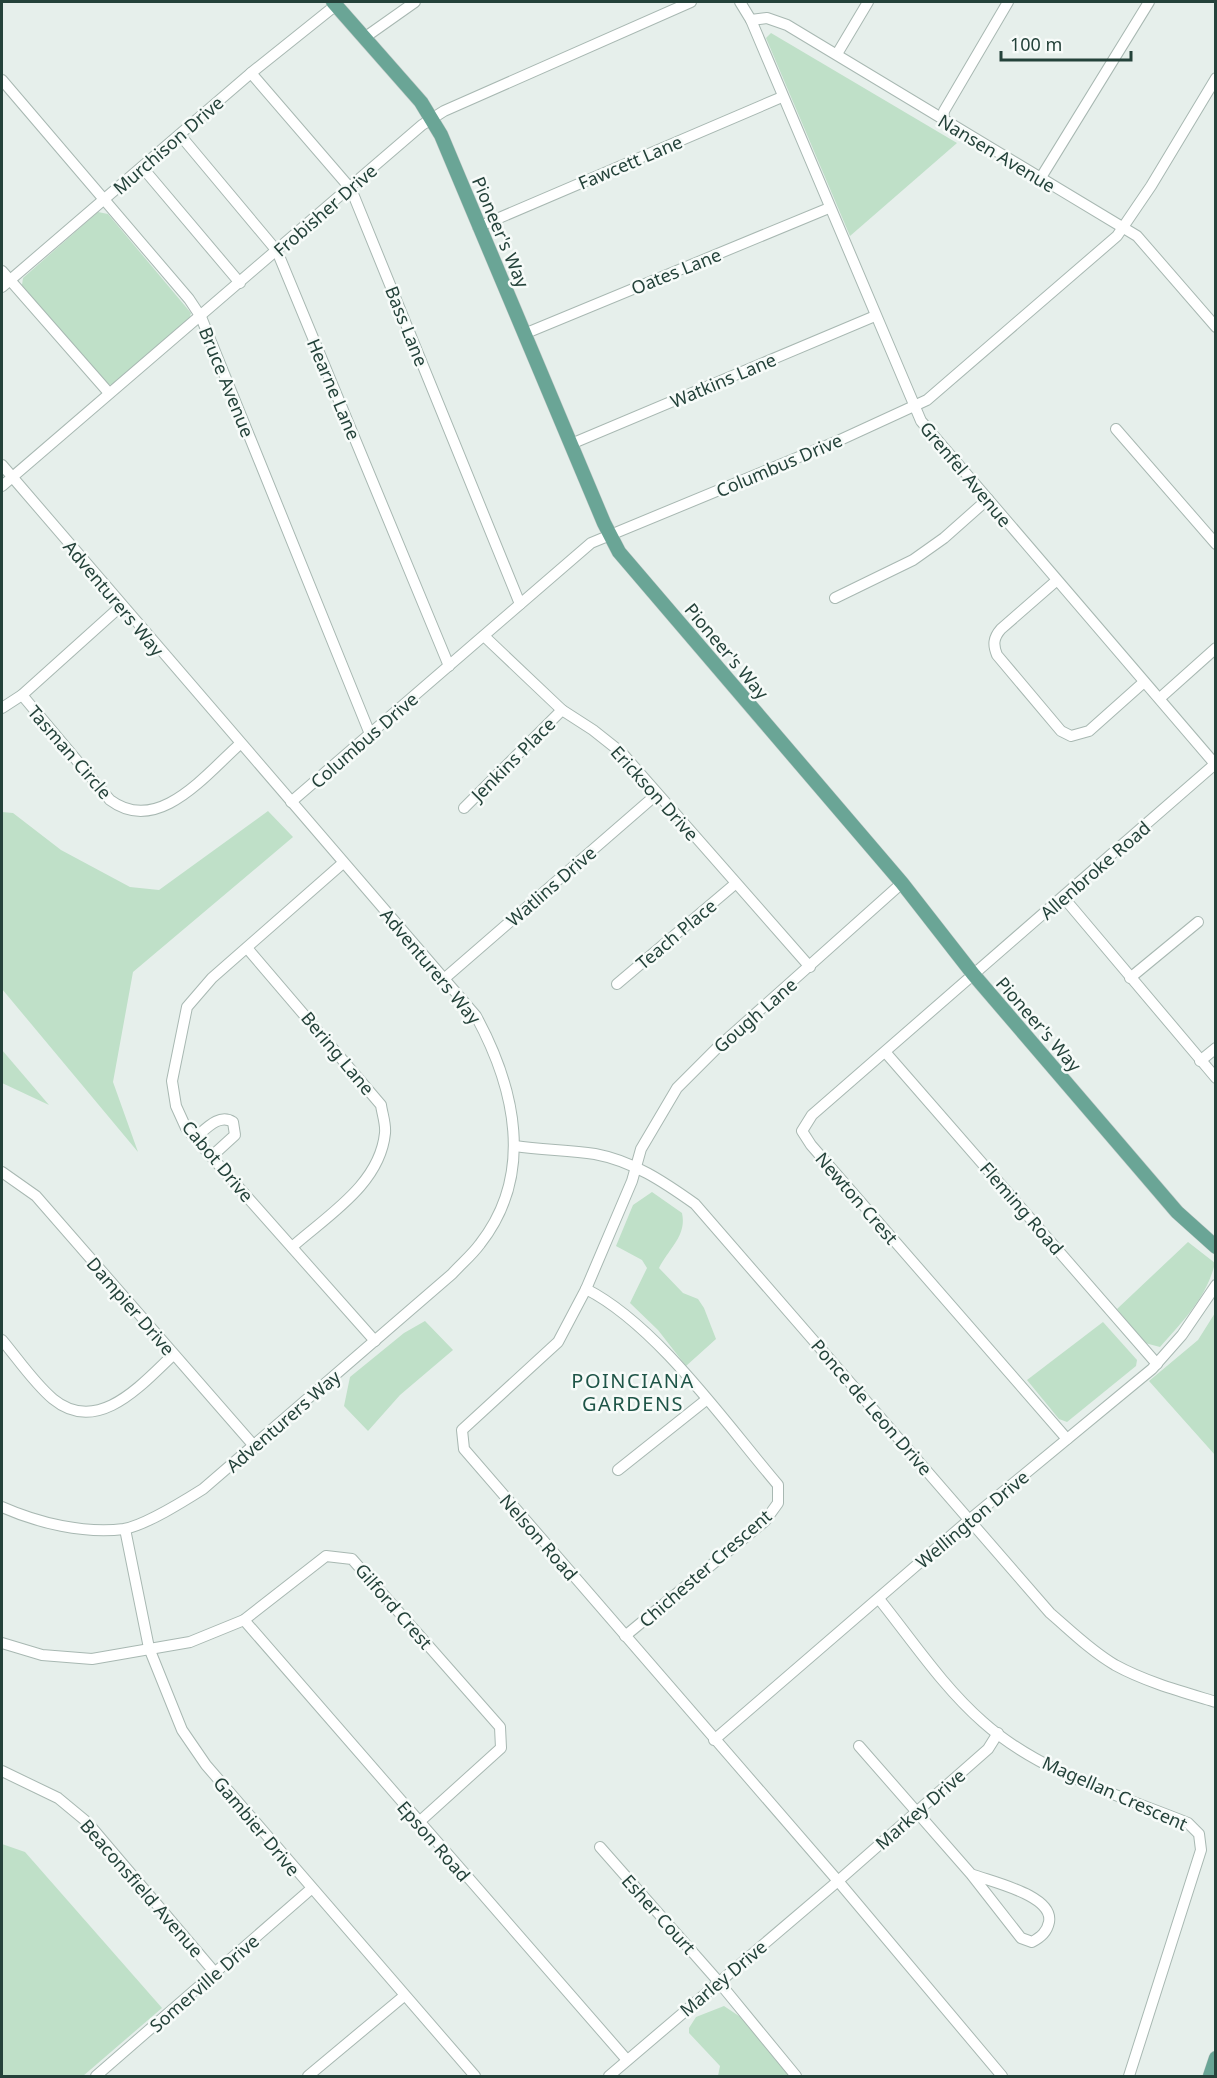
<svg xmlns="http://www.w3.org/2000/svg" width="1217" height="2078" font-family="'Noto Sans',sans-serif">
  <rect width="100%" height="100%" fill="#e6efeb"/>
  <g fill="#bfe0c8">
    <path d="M771,33l186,110 -107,93 -84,-198z"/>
    <path d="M98,212l10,2 83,99 -2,7 -76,65 -9,-1 -82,-99 1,-7z"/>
    <path d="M268,811l25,26 -160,135 -20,110 25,70 -136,-163v-177l11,1 48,37 69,37 29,3z"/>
    <path d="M2,1050l47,55 -47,-22z"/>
    <path d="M652,1192l30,21c5,23 -13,35 -23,55l24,25 15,6 6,9 12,31 -30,27 -28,-36 -28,-27 17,-35 -5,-8 -26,-14 17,-41z"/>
    <path d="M1188,1242l27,21c-8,34 -32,58 -55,84l-15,-4 -28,-34z"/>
    <path d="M1215,1313v142l-66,-74 49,-41z"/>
    <path d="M425,1321l28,29 -53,45 -32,36 -24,-25 6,-29 54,-44z"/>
    <path d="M1103,1322l34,38 -1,6 -69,56 -8,-3 -32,-39z"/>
    <path d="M2,1844l23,8 137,156 -79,68h-81z"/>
    <path d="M724,2006l18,12 49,58h-73l2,-10 -31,-33v-5l7,-11z"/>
  </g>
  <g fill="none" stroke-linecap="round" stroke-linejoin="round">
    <g stroke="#a8b8b2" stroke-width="12">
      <g id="minor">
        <path d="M740,2l11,18 170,401 294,343 -403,351 -10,16 9,14 256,294"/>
        <path d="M751,20l16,-2 20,7 350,211 79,91"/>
        <path d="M364,38l51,-36"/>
        <path d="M837,54l31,-52"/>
        <path d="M251,73l100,116 169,415"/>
        <path d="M2,80l187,219 12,18 169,417"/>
        <path d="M943,120l1,-9 64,-109"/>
        <path d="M180,135l97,116 172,415"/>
        <path d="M142,167l98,116"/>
        <path d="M1040,179l109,-177"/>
        <path d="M478,227l304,-130"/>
        <path d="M2,271l107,122"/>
        <path d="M2,287l249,-214 85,-68"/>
        <path d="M524,334l305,-126"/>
        <path d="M1116,429l100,115"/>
        <path d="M571,444l304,-128"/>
        <path d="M2,465l474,551c39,72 59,158 4,228 -8,11 -19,20 -28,30l-249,215c-19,12 -57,36 -79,40 -40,5 -86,-6 -122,-22"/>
        <path d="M2,486l420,-361 22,-14 247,-109"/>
        <path d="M1056,581l-55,48c-8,9 -8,16 -4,26l64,76 10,5 18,-5 55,-49"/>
        <path d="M835,598l78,-38 31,-22 44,-39"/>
        <path d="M484,636l78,74 31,20 29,23 188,214"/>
        <path d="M22,695l88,105c48,36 96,-26 130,-56"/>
        <path d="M1160,698l56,-50"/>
        <path d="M2,708l20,-13 99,-89"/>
        <path d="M291,802l300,-259 249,-103 87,-40 190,-164 34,-50 65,-108"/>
        <path d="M464,808l98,-98"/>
        <path d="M343,863l-131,115 -25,29 -15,74 4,25 10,22 189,213"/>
        <path d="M902,883l-186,166 -39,39 -36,61 -9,32 -46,108 -28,53 -96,88 2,19 374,432 164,195"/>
        <path d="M1064,898l152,180"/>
        <path d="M247,948l134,157c1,8 5,19 4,28 -5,51 -57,82 -93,114"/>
        <path d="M445,978l212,-184"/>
        <path d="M1130,978l68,-56"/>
        <path d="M617,984l118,-100"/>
        <path d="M886,1053l271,311"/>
        <path d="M1200,1061l16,-13"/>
        <path d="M195,1138c11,-9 24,-25 38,-16l2,13 -23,21"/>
        <path d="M515,1146c26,4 53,4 80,8 38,7 69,28 100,50l355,409c21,18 41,38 65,52 31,17 68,27 101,37"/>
        <path d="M2,1172l34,24 219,251"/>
        <path d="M586,1289c71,36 140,135 192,196v18l-13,18 -140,115"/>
        <path d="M2,1340c16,19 32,43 51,59 45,37 89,-15 120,-44"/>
        <path d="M618,1470l88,-70"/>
        <path d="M125,1529l24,119 33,82 24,35 269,311"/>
        <path d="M879,1599c33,41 64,88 104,123 57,51 136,73 205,101l11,11 2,16 -72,226"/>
        <path d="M244,1620l383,440"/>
        <path d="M2,1643l40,12 50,4 98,-17 54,-22 82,-64 26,3 148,168 1,21 -83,75"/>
        <path d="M714,1740l255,-220 183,-151 30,-34 34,-50"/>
        <path d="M859,1746l112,128 50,64 11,4c9,-5 15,-10 17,-20 5,-27 -58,-40 -78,-48"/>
        <path d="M2,1771l56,27 29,24 129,152"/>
        <path d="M600,1847l118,134 78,95"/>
        <path d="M96,2076l215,-187"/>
        <path d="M308,2076l96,-80"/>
        <path d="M609,2076l229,-195 150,-132 10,-16"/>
      </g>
    </g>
    <g stroke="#c2cac8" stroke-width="15">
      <g id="major">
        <path d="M333,2l88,100 20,33 163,388 15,29 283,331 71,91 204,238 39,35"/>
        <path d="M1210,2076l6,-18"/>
      </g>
    </g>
    <use href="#minor" stroke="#fff" stroke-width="10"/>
    <use href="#major" stroke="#6aa596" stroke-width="14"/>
  </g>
  <g text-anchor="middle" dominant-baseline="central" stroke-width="5" stroke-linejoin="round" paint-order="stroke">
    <g font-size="18" fill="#24423a" stroke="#f7fbf9">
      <text transform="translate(168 145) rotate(-41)">Murchison Drive</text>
      <text transform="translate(997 153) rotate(31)">Nansen Avenue</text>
      <text transform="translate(630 162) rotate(-23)">Fawcett Lane</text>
      <text transform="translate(325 210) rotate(-41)">Frobisher Drive</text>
      <text transform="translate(501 232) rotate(67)">Pioneer's Way</text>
      <text transform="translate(676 271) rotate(-22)">Oates Lane</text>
      <text transform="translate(407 326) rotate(68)">Bass Lane</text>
      <text transform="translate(723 380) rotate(-23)">Watkins Lane</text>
      <text transform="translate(227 382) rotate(68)">Bruce Avenue</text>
      <text transform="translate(334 389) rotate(67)">Hearne Lane</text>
      <text transform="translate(779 465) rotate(-23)">Columbus Drive</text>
      <text transform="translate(966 474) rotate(50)">Grenfel Avenue</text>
      <text transform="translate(114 598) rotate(50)">Adventurers Way</text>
      <text transform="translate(727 651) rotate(50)">Pioneer's Way</text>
      <text transform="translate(364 740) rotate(-41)">Columbus Drive</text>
      <text transform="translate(70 752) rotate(49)">Tasman Circle</text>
      <text transform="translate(513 759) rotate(-45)">Jenkins Place</text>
      <text transform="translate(655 793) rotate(48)">Erickson Drive</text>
      <text transform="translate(1095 870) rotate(-41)">Allenbroke Road</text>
      <text transform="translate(551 886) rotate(-41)">Watlins Drive</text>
      <text transform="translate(676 934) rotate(-40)">Teach Place</text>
      <text transform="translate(431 966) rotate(50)">Adventurers Way</text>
      <text transform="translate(755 1015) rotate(-41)">Gough Lane</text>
      <text transform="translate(1039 1024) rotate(49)">Pioneer's Way</text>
      <text transform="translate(338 1053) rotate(50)">Bering Lane</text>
      <text transform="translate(218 1161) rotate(50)">Cabot Drive</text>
      <text transform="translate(857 1198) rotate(49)">Newton Crest</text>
      <text transform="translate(1022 1208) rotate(49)">Fleming Road</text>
      <text transform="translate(131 1306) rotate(49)">Dampier Drive</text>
      <text transform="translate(872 1407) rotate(49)">Ponce de Leon Drive</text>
      <text transform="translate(283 1421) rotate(-41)">Adventurers Way</text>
      <text transform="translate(972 1519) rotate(-40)">Wellington Drive</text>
      <text transform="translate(539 1537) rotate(49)">Nelson Road</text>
      <text transform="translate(705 1568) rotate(-41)">Chichester Crescent</text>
      <text transform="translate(394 1606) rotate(49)">Gilford Crest</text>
      <text transform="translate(1115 1793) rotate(24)">Magellan Crescent</text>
      <text transform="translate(920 1809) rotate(-41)">Markey Drive</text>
      <text transform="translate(257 1826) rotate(50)">Gambier Drive</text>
      <text transform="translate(434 1841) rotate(49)">Epson Road</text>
      <text transform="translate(142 1888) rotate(49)">Beaconsfield Avenue</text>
      <text transform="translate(659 1914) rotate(48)">Esher Court</text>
      <text transform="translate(723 1978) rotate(-40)">Marley Drive</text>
      <text transform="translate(204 1983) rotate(-41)">Somerville Drive</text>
    </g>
    <g font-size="20" letter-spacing="1.5" fill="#1f5548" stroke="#f7fbf9">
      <text x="633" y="1380">POINCIANA<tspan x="633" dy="23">GARDENS</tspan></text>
    </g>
  </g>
  <rect width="1217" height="2078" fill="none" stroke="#24423a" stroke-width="6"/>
  <path d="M1001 51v9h130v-9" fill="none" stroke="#24423a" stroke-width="3"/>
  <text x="1010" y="51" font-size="18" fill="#24423a" stroke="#f7fbf9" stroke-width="4.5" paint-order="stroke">100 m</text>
</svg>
